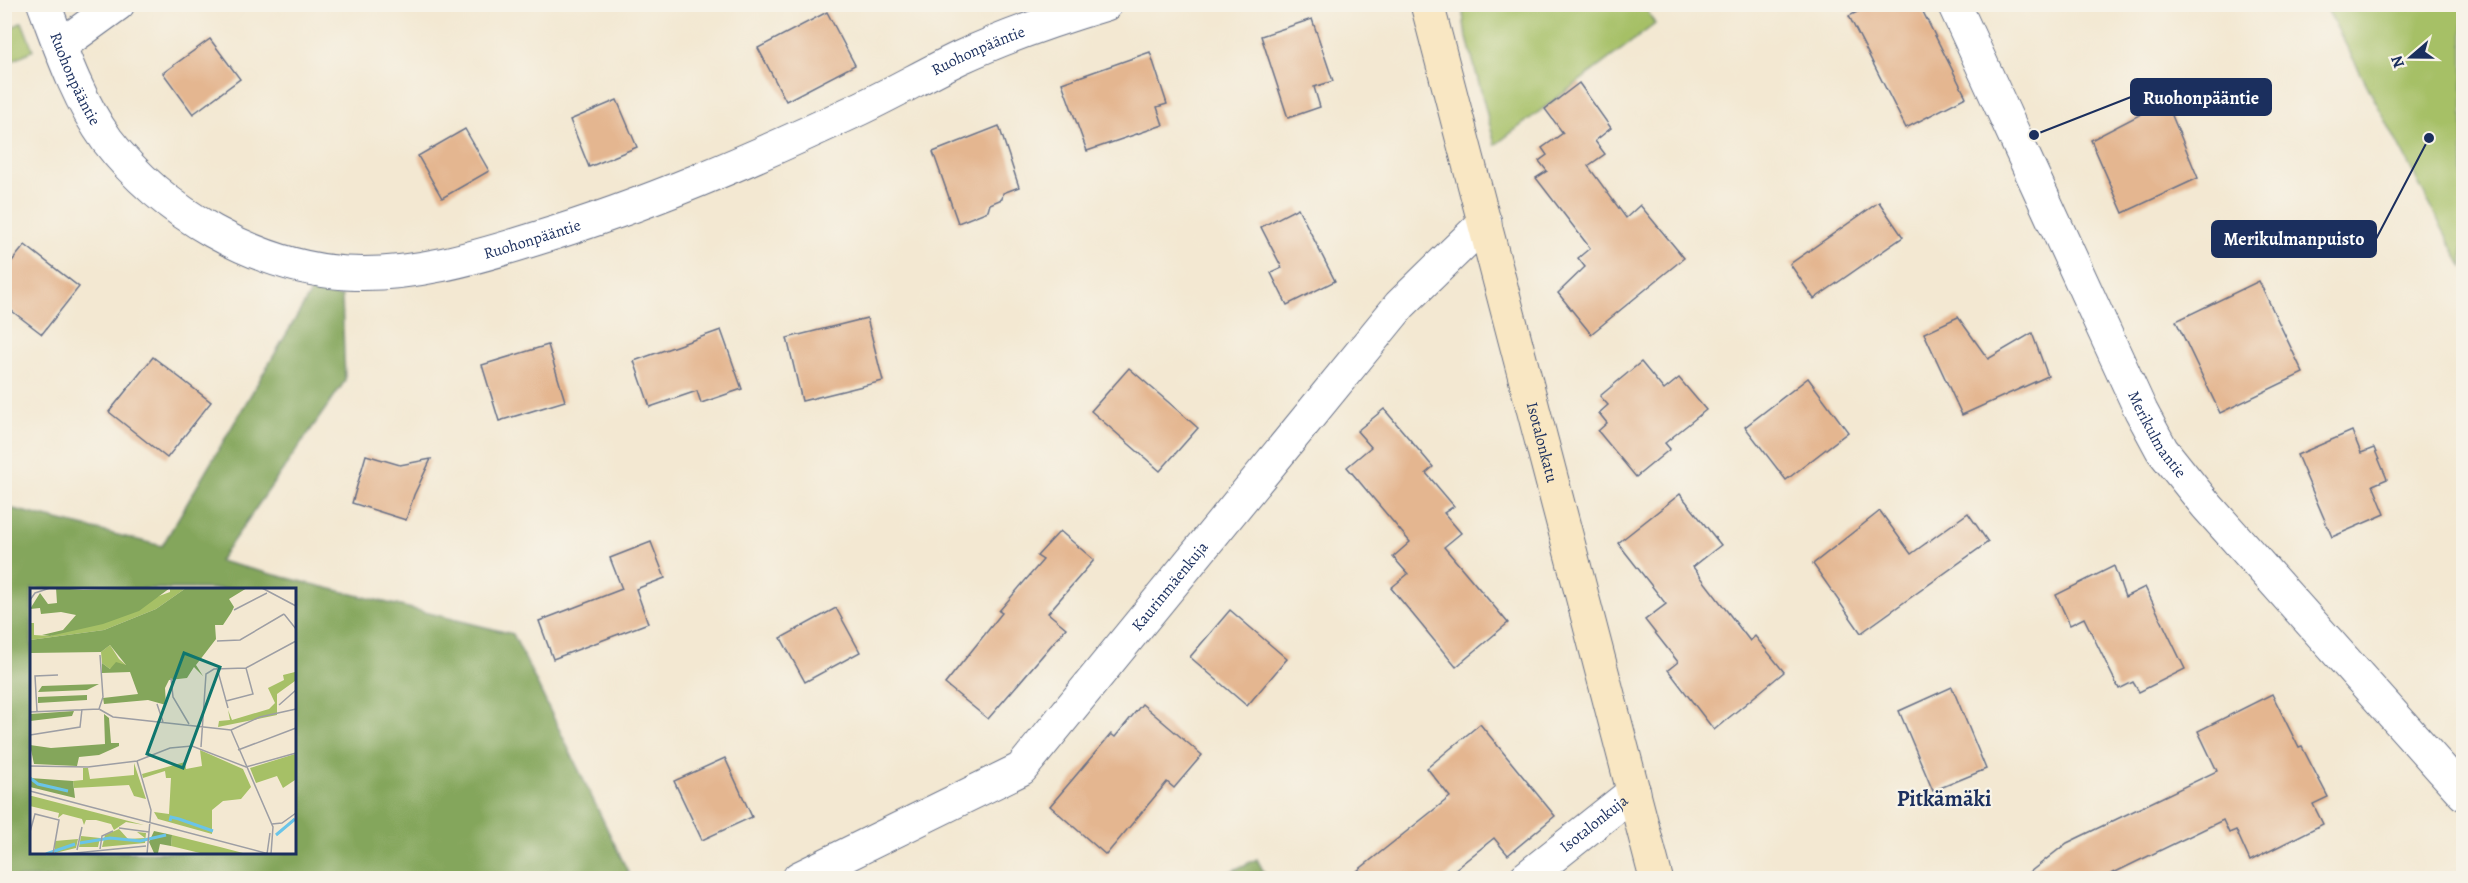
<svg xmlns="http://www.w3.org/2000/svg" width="2468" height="883" font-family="Alegreya,serif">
  <rect width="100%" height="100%" fill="#f7f3e8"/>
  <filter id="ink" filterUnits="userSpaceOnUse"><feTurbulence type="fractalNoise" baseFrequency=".0167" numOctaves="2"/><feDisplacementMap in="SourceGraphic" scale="12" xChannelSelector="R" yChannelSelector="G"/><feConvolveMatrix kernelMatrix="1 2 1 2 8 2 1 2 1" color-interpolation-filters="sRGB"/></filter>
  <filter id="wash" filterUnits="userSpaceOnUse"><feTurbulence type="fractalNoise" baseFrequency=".008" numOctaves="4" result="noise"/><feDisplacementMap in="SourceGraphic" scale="24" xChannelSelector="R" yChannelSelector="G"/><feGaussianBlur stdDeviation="1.35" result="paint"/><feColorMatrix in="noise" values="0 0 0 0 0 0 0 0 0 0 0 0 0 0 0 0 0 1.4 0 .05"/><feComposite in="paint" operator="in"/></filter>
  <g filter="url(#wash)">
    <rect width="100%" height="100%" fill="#f3e8d2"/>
    <g fill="#a6c066" stroke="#607862" stroke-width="1.5">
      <path d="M2331,4l132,1v263l-137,-261z"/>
      <path d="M1462,5h182l11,19 -160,121 -30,-115z"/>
      <path d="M22,22l11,28 -28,15v-34z"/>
    </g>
    <g fill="#84a65b" stroke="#506a5c" stroke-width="1.5" fill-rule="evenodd">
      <path d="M311,292l31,5 3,84 -126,180 294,73 118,244h-626v-371l157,39zM32,589h262v263h-262z"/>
      <path d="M1257,859l10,19h-50z"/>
    </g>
    <g id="blocks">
      <g fill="#e4b690">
        <path d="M1873,4h46l47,93 -60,31 -57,-112z"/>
        <path d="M827,12l28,53 -69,36 -28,-53z"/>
        <path d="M1312,19l21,62 -19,6 6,20 -32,11 -27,-82z"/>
        <path d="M210,39l30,40 -47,35 -30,-41z"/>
        <path d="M1150,52l17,52 -10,3 6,18 -76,26 -25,-68z"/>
        <path d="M1579,83l32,45 -16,13 10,13 -17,12 38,52 14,-13 44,53 -93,76 -33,-41 27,-26 -7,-9 12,-10 -54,-70 11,-7 -8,-10 8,-6 -5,-7 21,-15 -18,-24z"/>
        <path d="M617,100l20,47 -48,20 -19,-47z"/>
        <path d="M2166,101l32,77 -75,35 -32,-73z"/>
        <path d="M999,126l20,61 -16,6 -1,6 -12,5 -2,7 -30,12 -25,-71z"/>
        <path d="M465,129l24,42 -47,27 -24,-42z"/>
        <path d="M1879,202l24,35 -89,62 -24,-35z"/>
        <path d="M1298,208l37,73 -48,24 -16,-32 11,-5 -21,-41z"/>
        <path d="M25,245l54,42 -37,47 -38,-29v-34z"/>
        <path d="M2259,281l44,92 -83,40 -44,-92z"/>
        <path d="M1958,317l30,42 44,-26 16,43 -86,39 -38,-82z"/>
        <path d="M867,318l16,63 -81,20 -15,-63z"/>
        <path d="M721,330l21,59 -41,14 -4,-12 -47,16 -16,-46z"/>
        <path d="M548,345l17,56 -66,20 -17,-56z"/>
        <path d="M153,357l58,45 -44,56 -58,-46z"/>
        <path d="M1641,362l23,28 15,-12 27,32 -41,33 5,6 -34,28 -38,-46 9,-8 -8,-10 9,-8 -8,-9z"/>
        <path d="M1129,368l69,60 -38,43 -69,-60z"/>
        <path d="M1808,378l40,54 -62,48 -41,-53z"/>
        <path d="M1384,409l49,58 -7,6 28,33 -10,7 17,20 -17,14 64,76 -52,44 -65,-79 17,-14 -15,-17 17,-15 -63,-75 24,-20 -14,-16z"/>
        <path d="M2352,431l9,22 13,-5 13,31 -14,6 12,29 -53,23 -35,-82z"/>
        <path d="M366,455l34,10 31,-6 -17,36 -8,25 -54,-17z"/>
        <path d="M1680,494l41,51 -28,22 57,74 5,-5 29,36 -70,58 -46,-60 10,-8 -33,-42 21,-16 -48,-61z"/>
        <path d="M1880,511l31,43 57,-41 20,29 -127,91 -48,-69z"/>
        <path d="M1060,531l34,29 -46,53 18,15 -78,91 -43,-35 57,-71 -3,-2 44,-51 -6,-4z"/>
        <path d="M651,542l14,36 -29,11 12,34 -95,36 -14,-38 83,-32 -12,-31z"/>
        <path d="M2114,566l11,31 20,-10 40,82 -46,23 -6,-10 -14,7 -35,-71 -14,7 -14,-30z"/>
        <path d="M836,608l24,44 -55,30 -24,-44z"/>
        <path d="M1230,610l57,49 -40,47 -57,-49z"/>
        <path d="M1952,687l34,82 -53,22 -34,-80z"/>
        <path d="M2272,694l27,54 3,-1 26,50 -15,7 10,20 -73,37 -14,-31 -7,3 -6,-13 -122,59h-80l46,-36 150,-72 -19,-40z"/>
        <path d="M1142,704l60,51 -28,33 -7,-6 -61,73 -56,-49 61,-72 4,3z"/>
        <path d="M1480,724l75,92 -47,39 -14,-17 -51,41h-96l103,-82 -23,-29z"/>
        <path d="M725,758l27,59 -50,23 -28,-59z"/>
      </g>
    </g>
  </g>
  <g filter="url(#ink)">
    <use href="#blocks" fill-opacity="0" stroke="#677087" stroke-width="1.5"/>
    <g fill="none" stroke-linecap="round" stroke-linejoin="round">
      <g stroke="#677087" stroke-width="35">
        <g id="street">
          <path id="s1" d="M44,4c17,46 34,96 63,136 55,72 148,127 239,133 64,4 129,-15 189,-34 112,-34 218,-80 324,-130 34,-16 67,-35 100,-51 47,-22 97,-39 147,-54"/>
          <path id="s2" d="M1954,4l187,407 21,39 44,55 258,289"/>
          <path d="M60,46l58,-42"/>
          <path id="s3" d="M799,878l222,-109 379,-464 85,-83"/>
          <path id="s4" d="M1526,878l108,-86"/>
        </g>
      </g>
      <g stroke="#677087" stroke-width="35">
        <g id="secondary">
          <path id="s5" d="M1427,4l229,874"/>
        </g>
      </g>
      <use href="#street" stroke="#fff" stroke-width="33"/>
      <use href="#secondary" stroke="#f9e7c3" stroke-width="33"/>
    </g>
  </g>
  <g text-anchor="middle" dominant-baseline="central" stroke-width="4.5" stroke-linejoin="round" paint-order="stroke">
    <g font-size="16" fill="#1b2f5e" stroke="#f7f3e8">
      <text stroke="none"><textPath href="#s1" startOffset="1107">Ruohonpääntie</textPath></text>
      <text stroke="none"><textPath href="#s1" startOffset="81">Ruohonpääntie</textPath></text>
      <text stroke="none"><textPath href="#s1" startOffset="622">Ruohonpääntie</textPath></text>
      <text stroke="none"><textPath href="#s2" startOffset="476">Merikulmantie</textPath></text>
      <text stroke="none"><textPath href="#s5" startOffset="453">Isotalonkatu</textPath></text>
      <text stroke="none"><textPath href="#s3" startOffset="483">Kaurinmäenkuja</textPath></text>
      <text stroke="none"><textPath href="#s4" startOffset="87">Isotalonkuja</textPath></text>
    </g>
    <g font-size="22" font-weight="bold" fill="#1b2f5e" stroke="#f7f3e8">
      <text x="1944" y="799">Pitkämäki</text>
    </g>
  </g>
  <g transform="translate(30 588)">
    <rect width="266" height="266" fill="#f3e8d2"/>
    <path d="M140,0h16l-30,21 -52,21 -74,10v-17h4v12l16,1 120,-44zM80,57l9,14 7,6 -16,4 -8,-6 -1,-11zM265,84v9l-18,13v21l-59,12 1,-6 11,-1 -2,-10 4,10 37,-11 6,-6 -7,-15 16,-8 -1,-5zM170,162l43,19 8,18 -10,12 -18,2 -11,9v24l-54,-15 -4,-7 15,2 2,-36h-5l-1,-7 -22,7 -1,-4 43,-12 1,7 16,-3zM265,166v26l-12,8 -6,-12 -21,7 -6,-15zM104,175l12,36 -12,-3 -5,-11 -55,3 -1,-7 10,-1v-12h5l2,11 44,-4zM0,208h2l112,29 -18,-3 -12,8 -3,-6 -15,-4h-10l-2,5 -2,-6 -19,-5 -5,4 1,-5 -29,-7zM89,241l9,10 17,-1 -8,-6 9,1 -1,10 -43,4 3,-12zM142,247l48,12 23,6h-43l-29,-7zM51,248l19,2 -2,9h-19zM48,251l-2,9 -21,5v-12z" fill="#a6c066"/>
    <path d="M26,0l27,2 87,-2 -31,23 -36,13 -53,12 -8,-1 21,-5 13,-15 -15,-3 -20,2 -1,-6 -10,1 10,-16 8,11 9,-1zM156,0h61l-18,11 5,8 -3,6 -8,12h-8l1,14 -20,26 7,11 -9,-9 -7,11 -18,2 -4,8 1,17 -18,-5 -44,4 -1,-6 35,-4 -8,-22 -28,1v-10l8,6 6,-7 10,3 -16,-20 -9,7 -71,1v-13l74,-10 52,-21zM69,96l-12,6 -49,2 4,-6zM57,107v5l-49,3v-6zM44,123l-2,5 -42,5v-7zM74,126l5,4 2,25h8v3l-20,9 -20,2 -2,9 -43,-2 -4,-19 21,3 54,-4zM0,190l43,3 2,17 -45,-11zM124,243l18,4 -1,11 -11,-2 -2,9h-4l-5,-11z" fill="#84a65b"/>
    <path fill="none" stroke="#6ac4e8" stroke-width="3" d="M0,190l8,6 30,7M140,233l1,-4 8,2 34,12M246,247l19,-16M50,255l30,-5 30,3 26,-6M16,266l29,-10"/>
    <path fill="none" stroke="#9d9ea4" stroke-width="1.5" d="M232,0l34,18M0,12l5,-7 15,-5M204,22l33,-17M254,26l12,15M187,53l23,-1 44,-26M187,80l11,40M141,90l2,19 16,27M196,113l27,-7 -7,-26M127,116l6,18M249,117l17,-15M69,121l14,8 118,13M69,121l4,-12 -3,-42M7,123l-2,-35 23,-1M0,124l69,-3M201,142l42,97 -2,27M201,142l29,-13 36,-8M0,147l50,-8 2,-18M171,159l5,-73 8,-5 32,-1 50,-27M208,162l58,-22M107,173l14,49 -4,44M0,178l58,1 49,-6 33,-13 22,-2 54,21 50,-14M0,203l239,63M242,236l10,-1 14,-10M89,240l30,4M0,244l5,-18 24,6 -6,34M70,261l2,-13 11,-5M47,262l5,-23M35,266l81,-8M237,266l3,-21"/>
    <path fill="#0f766e" fill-opacity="0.15" stroke="#0f766e" stroke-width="3" d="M154,65l36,14 -37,101 -36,-14z"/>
    <rect width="266" height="266" fill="none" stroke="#1b2f5e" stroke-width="3"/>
  </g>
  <path fill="none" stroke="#1b2f5e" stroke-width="2" d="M2034 135L2131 97M2429 138L2376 239"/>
  <g fill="#1b2f5e" stroke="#f7f3e8" stroke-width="2">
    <circle cx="2034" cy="135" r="6"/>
    <circle cx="2429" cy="138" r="6"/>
  </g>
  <g fill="#1b2f5e" stroke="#1b2f5e" stroke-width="2">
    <rect x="2131" y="79" width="140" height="36" rx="6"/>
    <rect x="2212" y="221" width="164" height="36" rx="6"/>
  </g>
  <g font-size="18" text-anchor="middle" font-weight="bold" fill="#fff">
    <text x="2201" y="104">Ruohonpääntie</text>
    <text x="2294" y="245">Merikulmanpuisto</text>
  </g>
  <rect width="2468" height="883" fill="none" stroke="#f7f3e8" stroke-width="24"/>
  <g transform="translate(2411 57) rotate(250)" stroke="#f7f3e8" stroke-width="4.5" paint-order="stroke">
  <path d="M0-4.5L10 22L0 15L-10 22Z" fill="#1b2f5e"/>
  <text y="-9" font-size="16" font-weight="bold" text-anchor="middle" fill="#1b2f5e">N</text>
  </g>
</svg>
